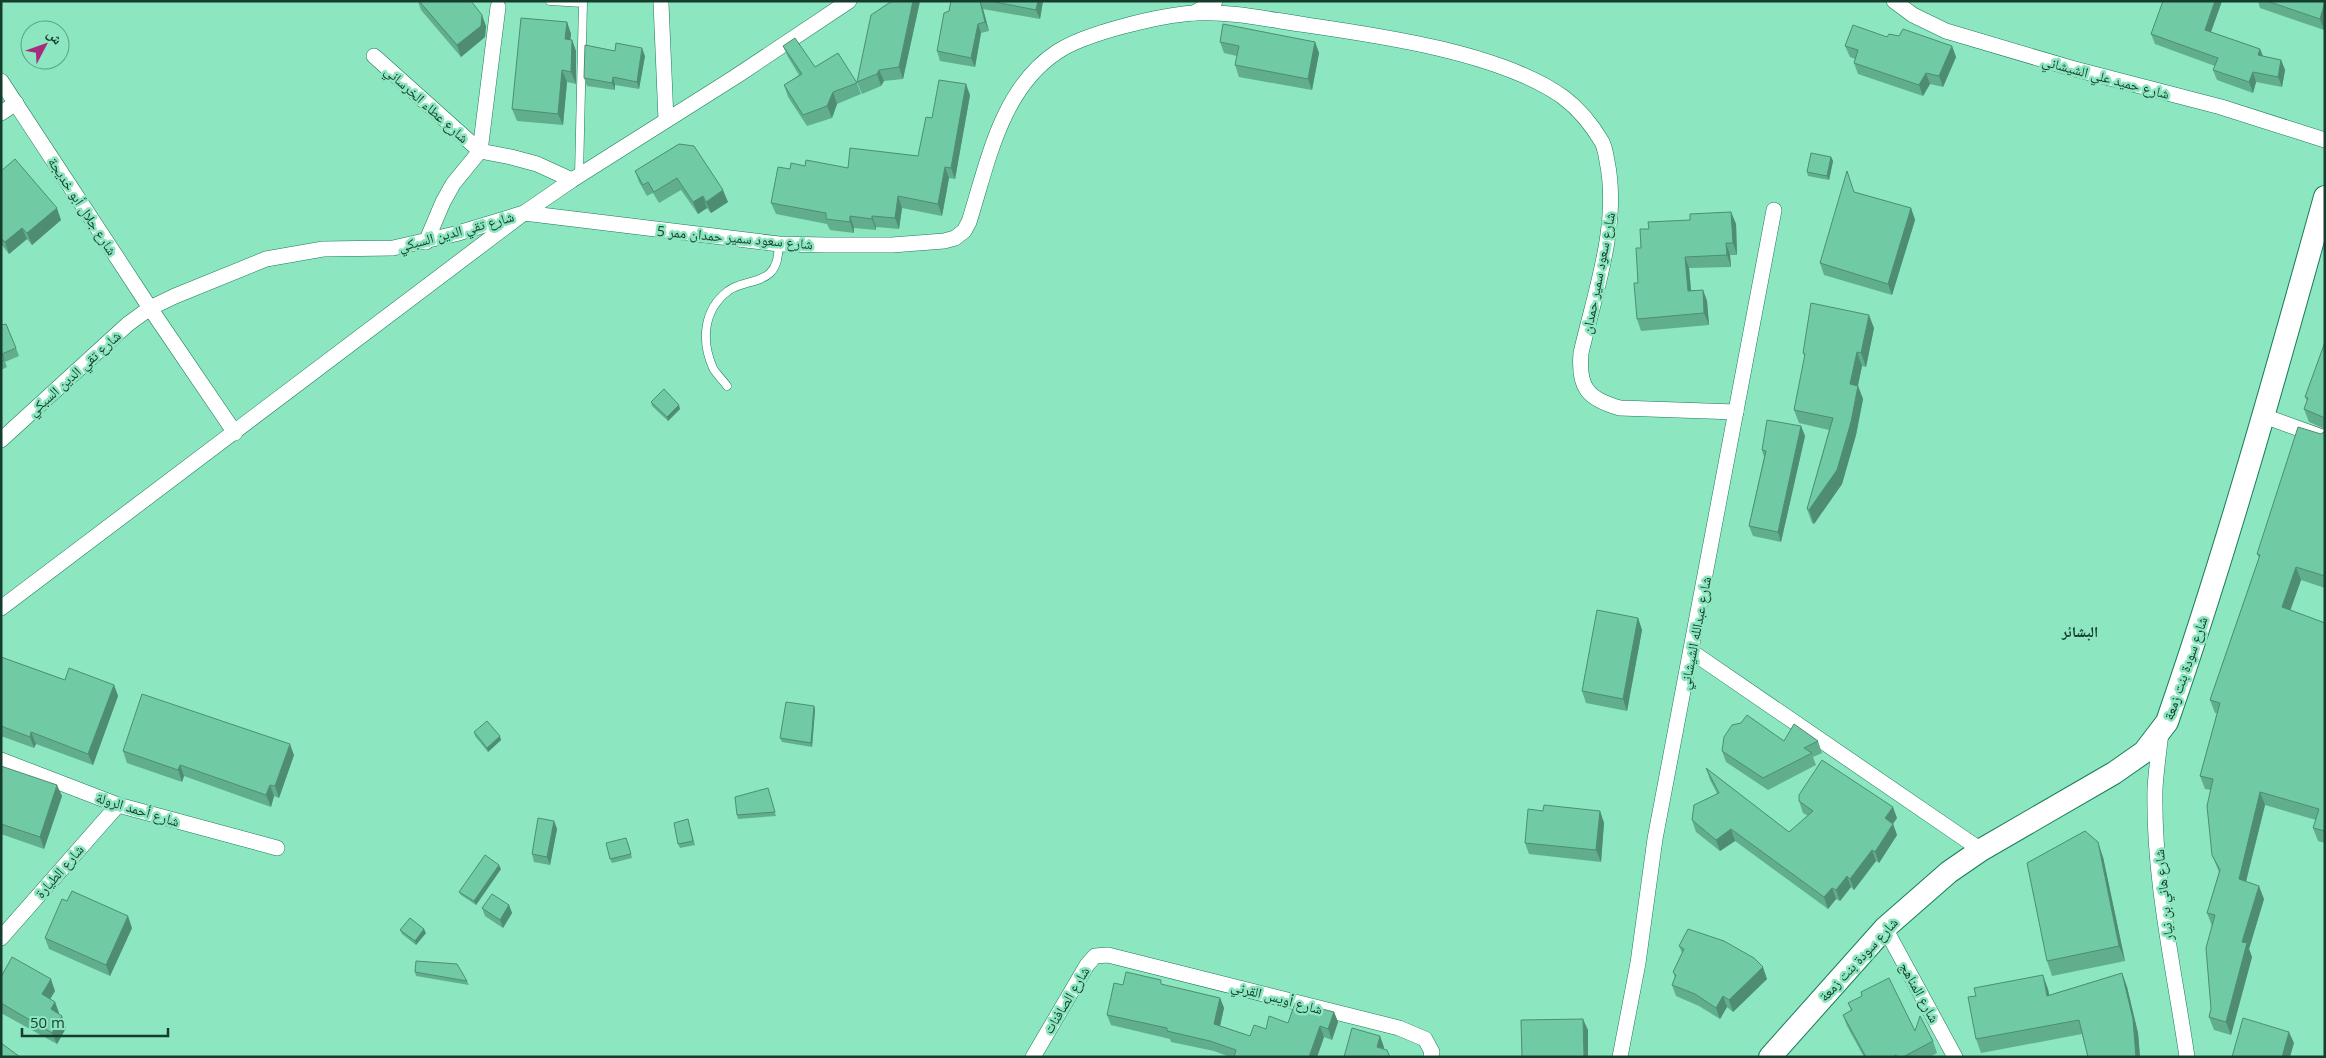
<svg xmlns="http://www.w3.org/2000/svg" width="2326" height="1058" font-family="'Open Sans','Noto Naskh Arabic',sans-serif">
  <rect width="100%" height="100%" fill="#8ce6bf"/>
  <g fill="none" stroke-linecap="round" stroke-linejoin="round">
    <g stroke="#187c5a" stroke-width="9">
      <g id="lane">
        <path d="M550,1l33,2 -4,172"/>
        <path d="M727,386c-4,-6 -11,-12 -14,-18 -12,-27 -10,-58 15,-77 11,-9 32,-8 42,-18 8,-8 8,-18 9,-29"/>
      </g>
    </g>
    <g stroke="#187c5a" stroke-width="16">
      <g id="street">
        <path d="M1894,1l19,14 33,16 125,37 150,39 104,33"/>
        <path d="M661,3l5,117"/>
        <path d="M1194,13l21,-12"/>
        <path d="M374,56l106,95 31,6 26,7 35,16"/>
        <path d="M1,81l149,227 85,125"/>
        <path d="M1,113l15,-10"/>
        <path d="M426,242l17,-40 10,-18 27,-33 18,-144"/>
        <path d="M2264,416l61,22"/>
        <path d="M1,440l127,-116 22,-16 25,-12 91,-37 57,-10 70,-1 62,-14 69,-21 48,-33 163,-103 114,-76"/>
        <path d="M1,608l523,-395 255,31 47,1h66l52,-4 11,-3 9,-7 5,-9c19,-60 32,-133 88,-170 28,-19 104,-37 138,-39 35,-2 71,6 105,11 76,11 200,28 263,73 16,12 29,28 39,45 3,6 4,13 5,19 13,63 -12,131 -26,192 -3,34 6,46 39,55l116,4"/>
        <path d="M1692,652l289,198"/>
        <path d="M2161,732c-2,19 -5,38 -6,57 -2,90 19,179 32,268"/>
        <path d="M1,760l117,45 159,43"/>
        <path d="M1885,928l70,129"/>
        <path d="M1,938l117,-133"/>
        <path d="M1033,1057l54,-92 8,-9 13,-1 291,73 26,11 7,13 -1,5"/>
        <path d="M1620,1057l18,-94 17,-124 119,-629"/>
      </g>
    </g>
    <g stroke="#187c5a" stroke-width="24">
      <path id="secondary" d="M1770,1057l115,-129 64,-56 32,-22 133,-77 30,-21 23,-30c60,-173 109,-349 158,-525"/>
    </g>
    <use href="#lane" stroke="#fff" stroke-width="8"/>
    <use href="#street" stroke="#fff" stroke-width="15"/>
    <use href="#secondary" stroke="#fff" stroke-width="22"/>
  </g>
  <g fill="#60ae8c">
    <path d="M418,1h53l15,25 -1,11 -24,20 -40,-47z"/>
    <path d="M892,1h28l-17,78 -19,2 -3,5 -19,8 -5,-12z"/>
    <path d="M951,1h92l-3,18 -57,-10 6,22 -8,2 -6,34 -35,-6 -3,-10 12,-40z"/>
    <path d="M2163,1h59l-11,31 49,17 3,7 18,4 4,10 -3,17 -26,-5 -3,11 -36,-13 -4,-10 2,-4 -60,-22 -4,-10z"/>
    <path d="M2258,1h67l-1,29 -64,-22z"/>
    <path d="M567,22l4,12 -1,5 2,1 4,11v33l-9,-2 -4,43 -46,-4 -5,-12z"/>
    <path d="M1899,36l53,10 4,11 -13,30 -13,-3 -7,12 -65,-22 -4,-11 1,-4 -5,-2 -5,-11 42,-9z"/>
    <path d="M1220,42h95l4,11 -7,37 -73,-13 -4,-12 2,-9 -13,-3z"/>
    <path d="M783,46l32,21 42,16 4,11 -24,10 -5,14 -25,8 -19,-29 -4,-12 15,-10 -11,-18z"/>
    <path d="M645,56l-6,33 -24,-4v5l-28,-4 -3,-8z"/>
    <path d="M970,95l-15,84 -6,-1 -7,38 -40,-8 -3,21 -23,-2v3l-22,-2v5l-24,-3 -3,-6 -51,-10 -5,-11 19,-34 15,-3 43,2 70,-12 14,-38z"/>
    <path d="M679,144l49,58 -17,11 -4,-5 -9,6 -17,-24 -22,13 -6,-10 -6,3 -8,-14 -4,-11z"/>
    <path d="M1831,157l2,4 -4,19 -21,-4 -1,-4z"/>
    <path d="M1,171l60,49 -29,25 -5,-6 -18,15 -8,-10z"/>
    <path d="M1854,192l57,16 4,12 -23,75 -68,-20 -4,-12z"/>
    <path d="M1731,212l5,12 1,31h-7l1,12 -42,1 2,22h12l4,11 2,24 -68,6 -4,-12 1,-36 3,-35 8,-19z"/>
    <path d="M1,325l15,23 3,8 -14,6 2,5 -6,3z"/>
    <path d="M1874,328l-8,39 -4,-1 -4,20 5,13 -7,36 -14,49 -28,40 -2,-1 -5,-14 22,-79 -30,-7 -5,-13 11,-52 -2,-5z"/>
    <path d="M2325,342v87l-16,-7 -5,-13 3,-8 -2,-4z"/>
    <path d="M651,402l29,7 -12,12 -16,-15z"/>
    <path d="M1801,426l4,10 -24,106 -28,-6 -4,-10 15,-69 -2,-7z"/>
    <path d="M2325,431v157l-24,-8 -11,30 35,13v220l-7,-2 -5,-13 3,-8 -51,-15 -19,77 18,17 -15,50 3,8 -21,78 -17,-5 -5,-13 2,-8 1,-83 -5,-13 12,-41 -7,-17 -1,-65 -6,-1 -5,-13 17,-63h-2l-5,-13 49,-142 -2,-4 64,-120z"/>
    <path d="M1638,618l4,12 -15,81 -41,-8 -4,-12z"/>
    <path d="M1,657l64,23 49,5 4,11 -25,69 -57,-21 -2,4 -33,-12z"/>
    <path d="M814,706l1,4 -3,37 -30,-5 -2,-4z"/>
    <path d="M474,732l27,8 -13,12 -13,-16z"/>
    <path d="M1784,741h34l4,12 -9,4 3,8 -48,25 -42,-28 -4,-11z"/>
    <path d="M123,751l171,4 -15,43 -5,-2 -3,11 -87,-31 -2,6 -55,-19z"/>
    <path d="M1,766l61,30 -18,53 -43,-15z"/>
    <path d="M1706,768l83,64 19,-16 -5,-3 -4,-12 98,17 -4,6 4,11 -18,28 -3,-2 -22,29 -3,-3 -11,14 -4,-2 -8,10 -93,-68 -15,10 -24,-19 -4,-12 25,-27 -7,-13z"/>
    <path d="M768,788l8,28 -38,3 -1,-4z"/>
    <path d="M1543,811h57l4,12 -3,39 -72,-8 -4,-11z"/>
    <path d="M688,819l7,26 -15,3 -2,-4z"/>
    <path d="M554,821l3,8 -7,36 -16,-3 -2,-8z"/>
    <path d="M628,842l4,16 -20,5 -2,-4z"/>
    <path d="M2103,857l22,104 -73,15 -5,-15z"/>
    <path d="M501,869l-25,36 -15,-10 -2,-3z"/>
    <path d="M509,905l3,8 -9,15 -18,-12 -3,-8z"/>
    <path d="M132,928l-22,48 -61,-27 -4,-11z"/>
    <path d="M400,930l26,3 -10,12 -14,-11z"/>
    <path d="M1679,946l88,33 -34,33 -6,-5 -7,12 -21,-13 -23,-10 -4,-11 3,-7 -2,-6 9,-19z"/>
    <path d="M415,972l52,9 2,4 -53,-9z"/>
    <path d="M2122,973l5,14 11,46 2,24h-52l-6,-23 -101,19 -5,-14 72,-50 1,6z"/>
    <path d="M1,977l54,14 -5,8 5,3 4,12 7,14 -9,16 -56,-31z"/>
    <path d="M1123,985h40l57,13 4,10 -4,18 30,10 16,-7 22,-6 29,-12 17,1 4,10 -6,18 -8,-3 -7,20h-87l-16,-6 -43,-9 -1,-3 -59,-14 -4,-10z"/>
    <path d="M1848,1003l67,28 18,10 4,12 -7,4h-66l-17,-31 -4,-11 8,-5z"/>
  </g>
  <g fill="#4e8d72">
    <path d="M913,1h7l-17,78 -4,-12z"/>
    <path d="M980,1l3,8 6,22 -4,-9z"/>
    <path d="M1038,1h5l-3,18 -4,-9z"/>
    <path d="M2215,1h7l-14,39 -3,-10z"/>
    <path d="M2325,2v23l-1,5 -4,-11z"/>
    <path d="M482,15l4,11 -1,11 -24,20 -4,-12z"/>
    <path d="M567,22l4,12 -2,16 -4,-11z"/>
    <path d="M978,24l3,9 -6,34 -4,-9z"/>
    <path d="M572,40l4,11v33l-5,-12z"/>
    <path d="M1315,42l4,11 -7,37 -4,-11z"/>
    <path d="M1952,46l4,11 -13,30 -4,-11z"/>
    <path d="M642,48l3,8 -6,33 -2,-7z"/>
    <path d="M2260,49l4,10 -6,-4z"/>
    <path d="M2281,60l4,10 -3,17 -4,-10z"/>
    <path d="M562,70l5,12 -4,43 -5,-11z"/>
    <path d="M879,70l5,11 -3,5 -4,-12z"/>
    <path d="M2253,72l3,10 -3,11 -4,-11z"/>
    <path d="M1926,73l4,11 -7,12 -4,-11z"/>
    <path d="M613,77l2,8v5l-3,-7z"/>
    <path d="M966,84l4,11 -15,84 -4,-11z"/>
    <path d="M833,92l4,12 -5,14 -5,-12z"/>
    <path d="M1831,157l2,4 -4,19 -2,-4z"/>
    <path d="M945,167l4,11 -7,38 -4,-12z"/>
    <path d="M723,190l5,12 -17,11 -5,-11z"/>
    <path d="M703,196l4,12 -9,6 -5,-12z"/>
    <path d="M898,196l4,12 -3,21 -4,-11z"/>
    <path d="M57,208l4,12 -29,25 -5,-12z"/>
    <path d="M1911,208l4,12 -23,75 -4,-11z"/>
    <path d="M1731,212l5,12 1,31 -4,-12z"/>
    <path d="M850,216l4,12v5l-4,-11z"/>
    <path d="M872,216l4,11v3l-4,-11z"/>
    <path d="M22,228l5,11 -18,15 -4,-12z"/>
    <path d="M1726,243l4,12 1,12 -4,-12z"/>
    <path d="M1685,257l4,11 3,34 -4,-11z"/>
    <path d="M1703,290l4,11 2,24 -5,-12z"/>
    <path d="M1869,315l5,13 -8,39 -5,-14z"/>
    <path d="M1857,352l5,14 -7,32 -5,-14z"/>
    <path d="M1858,386l5,13 -7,36 -14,49 -28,40 -5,-14z"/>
    <path d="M679,405l1,4 -12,12 -1,-4z"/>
    <path d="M1801,426l4,10 -24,106 -3,-10z"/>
    <path d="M2296,567l5,13 -14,40 -5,-13z"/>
    <path d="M1638,618l4,12 -15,81 -4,-12z"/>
    <path d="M114,685l4,11 -25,69 -5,-11z"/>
    <path d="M814,706l1,4 -3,37 -1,-4z"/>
    <path d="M31,732l5,12 -2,4 -4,-11z"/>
    <path d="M500,736l1,4 -13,12 -1,-4z"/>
    <path d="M290,744l4,11 -15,43 -4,-12z"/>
    <path d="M180,765l4,11 -2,6 -4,-12z"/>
    <path d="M57,785l5,11 -18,53 -4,-12z"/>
    <path d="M270,785l4,11 -3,11 -5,-12z"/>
    <path d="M2260,792l5,13 -22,88 -4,-14z"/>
    <path d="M1893,807l4,11 -8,11 -4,-11z"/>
    <path d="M1600,811l4,12 -3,39 -5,-12z"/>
    <path d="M554,821l3,8 -7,36 -3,-8z"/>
    <path d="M1893,824l4,11 -18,28 -4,-11z"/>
    <path d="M1731,829l4,12 -15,10 -4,-11z"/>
    <path d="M2098,842l5,15 22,104 -6,-15z"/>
    <path d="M1872,850l4,11 -22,29 -4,-11z"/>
    <path d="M499,865l2,4 -25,36 -2,-4z"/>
    <path d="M1847,876l4,11 -11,14 -4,-11z"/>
    <path d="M2259,886l5,13 -15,50 3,8 -21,78 -5,-13 16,-80z"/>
    <path d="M1832,888l4,11 -8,10 -4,-12z"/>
    <path d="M509,905l3,8 -9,15 -3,-8z"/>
    <path d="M128,916l4,12 -22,48 -4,-11z"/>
    <path d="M424,929l2,4 -10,12 -1,-4z"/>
    <path d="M1763,967l4,12 -34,33 -4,-12z"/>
    <path d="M2122,973l5,14 11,46 2,24h-4z"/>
    <path d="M2043,975l5,14 4,21 -5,-14z"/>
    <path d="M51,979l4,12 -9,15 -4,-12z"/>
    <path d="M1723,996l4,11 -7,12 -4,-11z"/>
    <path d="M1220,998l4,10 -6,27 -4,-11z"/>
    <path d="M55,1002l4,11 -4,8 -4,-12z"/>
    <path d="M1334,1012l4,10 -6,18 -4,-11z"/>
    <path d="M62,1016l4,12 -9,16 -5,-11z"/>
    <path d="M1583,1019l5,11v27h-4z"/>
    <path d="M1320,1026l4,11 -7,20h-8z"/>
    <path d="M2289,1032l5,11 -4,14h-8z"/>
    <path d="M1380,1036l4,11 -2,10 -5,-10z"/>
  </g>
  <g fill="#70caa3" stroke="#4e8d72">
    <path d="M419,1h52l11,14 -1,11 -24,19z"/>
    <path d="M892,1h21l-14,66 -20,3 -2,4 -20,8 14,-67z"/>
    <path d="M951,1h29l5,21 -7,2 -7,34 -34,-7 7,-38 5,-2z"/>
    <path d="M990,1h48l-2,9z"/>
    <path d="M2163,1h52l-10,29 55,19 -2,6 23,5 -3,17 -25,-5 -4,10 -36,-12 5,-12 -67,-24z"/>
    <path d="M2267,1h58v1l-5,17z"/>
    <path d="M521,18l46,4 -2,17 7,1 -1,32 -9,-2 -4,44 -46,-5z"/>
    <path d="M1223,24l92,18 -7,37 -73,-14 4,-19 -19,-4z"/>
    <path d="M1853,25l34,12 2,-3 10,2 4,-7 49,17 -13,30 -13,-3 -7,12 -65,-22 4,-13 -13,-4z"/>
    <path d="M795,38l20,29 23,-14 19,30 -24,9 -6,14 -24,9 -19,-30 18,-11 -19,-28z"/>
    <path d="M616,43l26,5 -5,34 -24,-5 -1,6 -28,-5 1,-33 30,6z"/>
    <path d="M939,80l27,4 -15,84 -6,-1 -7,37 -40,-8 -3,22 -23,-2v3l-22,-3v6l-24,-3v-6l-55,-10 7,-36 12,2 1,-6 14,3 1,-6 42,8 2,-20 68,8 8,-39 6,1z"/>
    <path d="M679,144l15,2 29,44 -17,12 -3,-6 -10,6 -16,-24 -23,14 -6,-10 -5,3 -8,-14z"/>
    <path d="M1811,153l20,4 -4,19 -20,-4z"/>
    <path d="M15,159l42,49 -30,25 -5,-5 -17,14 -4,-4v-67z"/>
    <path d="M1847,171l7,21 57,16 -23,76 -68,-21z"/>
    <path d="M1731,212l2,31h-7l1,12 -42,2 3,34 15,-1 1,23 -67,6 -3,-36h4l-2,-35h5l-1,-19h9l-1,-7 42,-2v-6z"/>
    <path d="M1811,303l58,12 -8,38 -4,-1 -7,32 8,2 -7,36 -14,48 -28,40 -2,-1 26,-91 -39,-8 11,-56 -2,-1z"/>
    <path d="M6,324l10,24 -14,6 2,6 -3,1v-36z"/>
    <path d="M2325,342v76l-21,-9 4,-11 -3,-1z"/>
    <path d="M664,389l15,16 -12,12 -16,-15z"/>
    <path d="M1767,420l34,6 -23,106 -29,-6 17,-75 -4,-1z"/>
    <path d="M2298,427l23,7 4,-3v145l-29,-9 -14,40 43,16v208l-12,-3 6,-19 -59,-17 -21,87 20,7 -17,56 5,1 -21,79 -17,-5 2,-8 -5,-61 9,-33 -8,-2 13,-43 -8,-15 -5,-49 6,-27 -13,-3 20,-73 -10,-3 50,-145 -3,-1z"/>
    <path d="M1597,610l41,8 -15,81 -41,-8z"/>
    <path d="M1,657l64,23 4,-12 45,17 -26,69 -57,-22 -1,5 -29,-11z"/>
    <path d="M142,694l148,50 -15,42 -5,-1 -4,10 -86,-30 -2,5 -55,-19z"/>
    <path d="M786,702l28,4 -3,37 -31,-5z"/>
    <path d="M1747,715l37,26 10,-17 24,17 -14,7 8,5 -49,25 -41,-27 2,-14 8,-12 9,-2z"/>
    <path d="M487,721l13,15 -13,12 -13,-16z"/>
    <path d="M1822,760l71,47 -8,11 8,6 -18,28 -3,-2 -22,29 -3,-3 -11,14 -4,-2 -8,9 -93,-68 -15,11 -24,-20 2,-15 25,-12 -13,-25 83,64 24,-21 -14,-10v-6z"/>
    <path d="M1,766l56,19 -17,52 -39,-13z"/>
    <path d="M768,788l7,24 -38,3 -2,-18z"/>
    <path d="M1544,805l56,6 -4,39 -71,-7 3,-34 15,2z"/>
    <path d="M538,818l16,3 -7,36 -15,-3z"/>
    <path d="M688,819l5,22 -15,3 -4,-21z"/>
    <path d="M2085,831l13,11 21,104 -72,15 -20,-98z"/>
    <path d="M626,838l5,16 -21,5 -4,-16z"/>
    <path d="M485,855l14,10 -25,36 -15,-9z"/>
    <path d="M72,891l56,25 -22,49 -61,-27 17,-39 5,2z"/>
    <path d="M492,894l17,11 -9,15 -18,-12z"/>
    <path d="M410,918l14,11 -9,12 -15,-11z"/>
    <path d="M1688,929l36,12 30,17 9,9 -34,33 -6,-4 -7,12 -21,-14 -23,-9 4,-10 -3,-3 11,-23 -5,-3z"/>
    <path d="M12,957l39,22 -9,15 13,8 -4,7 11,7 -10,17 -51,-30v-26z"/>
    <path d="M416,961l41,3 10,17 -52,-9z"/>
    <path d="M1126,972l35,8v4l59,14 -6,26 36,12 4,-11 12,4 3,-13 19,7 7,-20 22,8 1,-3 16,4 -6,17 -8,-3 -11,31h-75l2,-7 -26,-9 -43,-10v-3l-60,-13 7,-32 9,2z"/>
    <path d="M2122,973l11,46 3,38h-48l-9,-37 -103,19 -8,-42 8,-1 -2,-8 69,-13 4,21z"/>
    <path d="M1889,978l26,53 5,-15 13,25 -30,16h-6l-1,-2 -3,2h-27l-23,-42 9,-5 -4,-7 14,-7 -1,-4z"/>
    <path d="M2243,1018l46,14 -7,25h-50z"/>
    <path d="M1583,1019l1,38h-62l-1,-37z"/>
    <path d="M1352,1028l28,8 -3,11 10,3 3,7h-46z"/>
    <path d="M1,1043l19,14h-19z"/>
  </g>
  <g text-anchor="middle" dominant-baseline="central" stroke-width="5" stroke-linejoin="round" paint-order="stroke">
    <g font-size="14" fill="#153c2c" stroke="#8ce6bf">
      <text transform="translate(2106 77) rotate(15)">شارع حميد علي الشيشاني</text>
      <text transform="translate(427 104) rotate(42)">شارع عطاء الخرساني</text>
      <text transform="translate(83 206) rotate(57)">شارع جلال أبو خديجة</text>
      <text transform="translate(456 231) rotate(-15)">شارع تقي الدين السبكي</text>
      <text transform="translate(735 237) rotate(5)">شارع سعود سمير حمدان ممر 5</text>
      <text transform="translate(1598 273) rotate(-79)">شارع سعود سمير حمدان</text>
      <text transform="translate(74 373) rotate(-42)">شارع تقي الدين السبكي</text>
      <text transform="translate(1695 633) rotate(-79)">شارع عبدالله الشيشاني</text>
      <text transform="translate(2185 668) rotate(-71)">شارع سودة بنت زمعة</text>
      <text transform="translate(138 809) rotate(17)">شارع أحمد الرولة</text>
      <text transform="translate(59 871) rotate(-49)">شارع الطيارة</text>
      <text transform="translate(2163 895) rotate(-96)">شارع هاني بن نيار</text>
      <text transform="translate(1858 959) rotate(-47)">شارع سودة بنت زمعة</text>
      <text transform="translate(1920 992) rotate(61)">شارع المناهج</text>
      <text transform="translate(1277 997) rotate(15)">شارع أويس القرني</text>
      <text transform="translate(1066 1000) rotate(-59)">شارع الصافنات</text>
    </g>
    <g font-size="15" font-weight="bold" fill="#153c2c" stroke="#8ce6bf">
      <text x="2080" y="631">البشائر</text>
    </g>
  </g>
  <rect width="2326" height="1058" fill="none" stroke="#153c2c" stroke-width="5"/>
  <g transform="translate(45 45) rotate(49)"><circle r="24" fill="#8ce6bf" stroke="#5ca284"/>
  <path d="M0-4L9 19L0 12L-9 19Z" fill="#a72b7e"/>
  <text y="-8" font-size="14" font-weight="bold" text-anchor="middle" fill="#153c2c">ش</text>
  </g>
  <path d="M22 1028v8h146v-8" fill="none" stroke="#153c2c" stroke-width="2.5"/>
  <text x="30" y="1028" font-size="15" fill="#153c2c" stroke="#8ce6bf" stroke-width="4" paint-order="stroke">50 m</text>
</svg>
